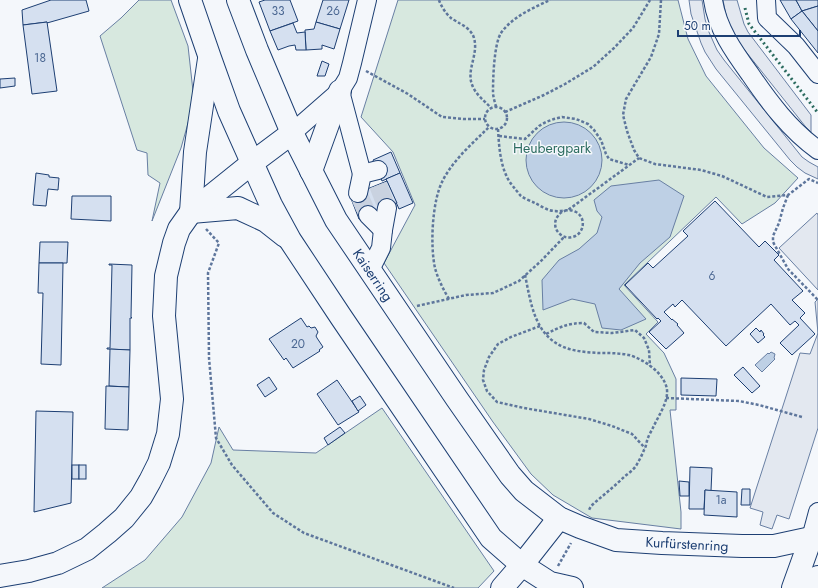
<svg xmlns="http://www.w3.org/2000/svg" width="818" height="588" font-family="Jost,sans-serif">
  <rect width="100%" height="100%" fill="#f4f7fb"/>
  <g fill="#d7e8df" stroke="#687fa3">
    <path d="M139,0h32l17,46 5,45 -3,25 -9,32 -29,73 8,-38 -12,-8 -1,-22 -10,-3 -37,-114 21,-18z"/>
    <path d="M398,0h280l10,39 18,37 58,72 34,30 -23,25 -33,21 -26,-27 -92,88 34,37 -12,12 18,19 12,26v31h-6l11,102v17l-89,-11 -39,-23 -22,-21 -38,-52 -109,-159 31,-58 -22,-53 -32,-35z"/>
    <path d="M382,408l112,163 -16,17h-376l43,-28 37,-43 29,-54 8,-36 14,23 83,3z"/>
  </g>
  <g fill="#e3e8f0" stroke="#687fa3">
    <path d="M689,0h13l3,19 3,11 9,20 7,10 74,92 4,5 7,5 9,5v12l-13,-6 -8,-6 -7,-7 -74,-91 -11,-17 -4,-9 -10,-29z"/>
    <path d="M723,0h14l7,24 4,8 63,83v17l-6,-6 -66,-83 -10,-19 -3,-9z"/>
    <path d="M817,213l1,2v75l-39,-42z"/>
    <path d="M818,299v129l-29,91 -12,-4 -5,14 -12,-4 3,-13 -13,-4 50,-155 10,1 8,-21 -3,-31z"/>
  </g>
  <g fill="#bed0e5" stroke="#687fa3">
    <circle cx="564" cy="160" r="38"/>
    <path d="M659,180l25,16 -14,41 -30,26 -21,26 27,30 -25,11 -19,-2 -7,-24 -23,-5 -29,11 -1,-30 17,-20 20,-11 18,-16 5,-16 -5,-6 -3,-11 17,-14z"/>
    <path d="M771,352l4,2 -1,4 1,1 -13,13 -7,-7 13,-12 1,1z"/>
  </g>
  <g fill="#d5e0f0" stroke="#1d3f73">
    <path d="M51,0h35l3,11 -42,12v-1l-24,3 -1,-15z"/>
    <path d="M265,0h25l8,21 -28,10 -11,-29z"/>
    <path d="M323,0h26l-9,29 -24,-7z"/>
    <path d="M780,0h16l6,11 -11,8z"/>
    <path d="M796,0h22v6l-16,5z"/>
    <path d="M818,6v25l-16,-20z"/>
    <path d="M802,11l16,20v22l-27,-34z"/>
    <path d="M47,22l10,69 -25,3 -9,-69z"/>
    <path d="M316,22l24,7 -6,20 -12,-4v4l-16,1 -1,-20 9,-1z"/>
    <path d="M293,23l4,10 8,-1 1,18h-10l-1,-5 -6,1 -11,4 -8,-19z"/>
    <path d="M322,61l7,3 -4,12h-8z"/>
    <path d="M15,78v8l-15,2v-9z"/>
    <path d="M391,152l9,21 -18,8 -9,-21z"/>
    <path d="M36,173l13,2v2l10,1 -1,12 -10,-1 -2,17 -13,-1z"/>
    <path d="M400,173l13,30 -14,6 -13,-30z"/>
    <path d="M387,181l10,22 -38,16 -9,-23z"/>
    <path d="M72,196h39v25l-40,-2z"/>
    <path d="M715,201l44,46 6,-6 14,14 -5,5 29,31 -11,9 13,13 -5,5 15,16 -23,21 -12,-12 19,-18 -4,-4 -5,4 -19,-21 -45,42 -44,-46 -7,7 -2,-3 -9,8 8,8v-1l6,5 -1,1 7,8 -18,16 -17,-17 12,-11 -3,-3 -1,1 -32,-34 23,-22 5,5 35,-32 -5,-5z"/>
    <path d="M40,242h28l-1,21h-28z"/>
    <path d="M39,263h24l-2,102 -20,-1 2,-71h-5z"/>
    <path d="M109,264l23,1 -1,52 1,1h-2v32l-23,-1v-1h3l2,-83h-3z"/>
    <path d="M301,318l6,9 2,-1 2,2 4,-1 3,5 -2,4 1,2 6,9 -4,3 1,1 -27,17 -7,-10 -2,2 -15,-21z"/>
    <path d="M756,328l4,4 1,-2 3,4 -1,1 2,2 -7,6 -8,-9z"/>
    <path d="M110,349l20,1 -1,37 -20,-1z"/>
    <path d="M743,367l17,19 -8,7 -18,-18z"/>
    <path d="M269,377l8,12 -12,8 -8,-12z"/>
    <path d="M681,378l36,1 -1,17 -35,-1z"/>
    <path d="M337,380l22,32 -21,13 -21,-31z"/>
    <path d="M106,386l23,1 -1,43 -23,-1z"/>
    <path d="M360,396l6,9 -8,6 -6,-10z"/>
    <path d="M36,411l37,1 -2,91 -37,9z"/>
    <path d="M340,427l5,6 -17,12 -4,-7z"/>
    <rect x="72" y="465" width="7" height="14"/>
    <rect x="79" y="465" width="7" height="14"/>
    <path d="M690,467l22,1 -1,23 -6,-1 -1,19h-15z"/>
    <path d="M679,481l10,1v14h-9z"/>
    <path d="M742,489h8v16h-9z"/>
    <path d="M705,490l32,2v25l-33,-2z"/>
  </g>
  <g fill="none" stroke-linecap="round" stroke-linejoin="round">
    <g stroke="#c9d2e0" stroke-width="18" stroke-dasharray="18 9" stroke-linecap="butt">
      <path d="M378,185l9,23"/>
      <path d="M358,193l10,22"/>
    </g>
    <g stroke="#1d3f73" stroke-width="20">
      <g id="minor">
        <path d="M713,0c4,28 21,52 37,74 19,28 40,56 68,76"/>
        <path d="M766,0l1,18 29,28 22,28"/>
        <path d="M340,91l22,83"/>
        <path d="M292,133l48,-42 8,-13 4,-15 15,-63"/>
        <path d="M358,193l4,-19 16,-4"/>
        <path d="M368,215l15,15"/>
        <path d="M370,270l11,-22 2,-18 4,-22"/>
        <path d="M811,538l7,-26"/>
      </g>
    </g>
    <g stroke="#1d3f73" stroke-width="24">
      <g id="major">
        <path d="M190,0l20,58 19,53 42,94 19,35 51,77 150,221 31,27 28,18 22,5"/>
        <path d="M238,0l19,50 35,83 44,87 121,179 53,76 14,16 35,27 21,9 36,13 46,3 80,3h32l37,-8 7,-3"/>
        <path d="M311,171l29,-80"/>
        <path d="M191,212l4,-60 14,-93"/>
        <path d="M191,212l47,-4 28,13 19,15"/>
        <path d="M0,576l29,-5 29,-8 29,-14 20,-16 17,-15 17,-21 9,-16 9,-18 9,-29 4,-35 -8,-83 2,-40 8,-33 5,-14 12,-17 61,-49 40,-30"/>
        <path d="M502,588l20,-23 37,-47"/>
        <path d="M793,588l18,-50"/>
        <path d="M795,588l23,-11"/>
      </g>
    </g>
    <g stroke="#5e769c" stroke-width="2.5" stroke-dasharray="3 2" stroke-linecap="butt">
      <path d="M439,0c2,6 7,14 12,18 2,2 6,3 8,5 6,3 13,8 15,15 5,17 -9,33 -1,49 4,9 12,14 18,21"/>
      <path d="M661,0l-2,34 -8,23 -25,42 -3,16 4,16 7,19 5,8 16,6 46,6 21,6 45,21 21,-2 21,-16 9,4"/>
      <path d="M366,71l42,23 34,23 22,2h21"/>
      <path d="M496,107c-1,-5 -3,-10 -3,-15 0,-14 1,-48 8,-59 11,-16 32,-25 49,-33"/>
      <circle cx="496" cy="118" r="11"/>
      <path d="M505,112l39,-17 21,-11 28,-17 21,-19 19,-20 17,-28"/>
      <path d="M498,129c1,17 2,35 10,50 2,4 5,7 7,10 2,2 4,5 6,7 4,3 10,5 14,7 6,3 13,8 20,8 7,1 14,-3 21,1 11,6 8,23 -4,25 -12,3 -22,-11 -14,-21 2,-4 6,-5 10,-6l71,-52"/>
      <path d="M499,136l26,3 14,-13 7,-4 8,-3 8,-2 14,2 12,5 6,6 7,10 5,14 3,5 20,6"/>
      <path d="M788,195l-5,13 -4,15 -6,13v6l15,27 30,31"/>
      <path d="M206,229l13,14 -11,30 1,85 7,80 16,27 41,48 31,20 150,55"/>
      <path d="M525,275c5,23 8,51 28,66 13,10 30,11 46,12 10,0 20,0 30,2 15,4 40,21 38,39 -1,12 -10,24 -15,36 -2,3 -4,7 -5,11 -1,3 -1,6 -3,9 -2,5 -5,11 -8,16 -3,4 -7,7 -11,10 -11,11 -23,20 -34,30l-2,4"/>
      <path d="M449,299c-6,-10 -11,-20 -14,-31 -5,-22 -3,-68 8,-88 11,-21 30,-37 46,-53"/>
      <path d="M417,306l49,-11 27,-2 26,-12 22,-20 23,-24"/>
      <path d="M540,326l-29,11 -13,7 -9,13 -5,13 -1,10 4,11 10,11 27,6 65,11 23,7 20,8 13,14"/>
      <path d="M546,334c14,-7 22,-11 38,-11l10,9 18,1 23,-3 9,8 5,12 1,16"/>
      <path d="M666,398l73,3 20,4 43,12"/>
      <path d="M558,566l13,-23"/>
    </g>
    <use href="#minor" stroke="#f4f7fb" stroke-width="18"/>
    <use href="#major" stroke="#f4f7fb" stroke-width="22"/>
    <path stroke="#2c6c60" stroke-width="3" stroke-dasharray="2 3" stroke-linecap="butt" d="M745,8l4,16 69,89"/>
  </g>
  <g text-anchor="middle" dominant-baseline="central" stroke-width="3" stroke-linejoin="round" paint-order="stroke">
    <g font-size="12" fill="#4b6792">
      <text x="278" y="11">33</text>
      <text x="333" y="11">26</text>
      <text x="40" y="58">18</text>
      <text x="712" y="276">6</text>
      <text x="298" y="344">20</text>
      <text x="721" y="500">1a</text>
    </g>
    <g font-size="14" fill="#2c6c60" stroke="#f4f7fb">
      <text x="552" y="148">Heubergpark</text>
    </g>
    <g font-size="14" fill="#1d3f73" stroke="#f4f7fb">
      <text transform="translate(373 275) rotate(56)">Kaiserring</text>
      <text transform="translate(687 544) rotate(3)">Kurfürstenring</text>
    </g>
  </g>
  <path d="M678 30v6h122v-6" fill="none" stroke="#1d3f73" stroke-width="2"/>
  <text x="684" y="30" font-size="12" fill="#1d3f73" stroke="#f4f7fb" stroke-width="3" paint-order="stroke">50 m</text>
</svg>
